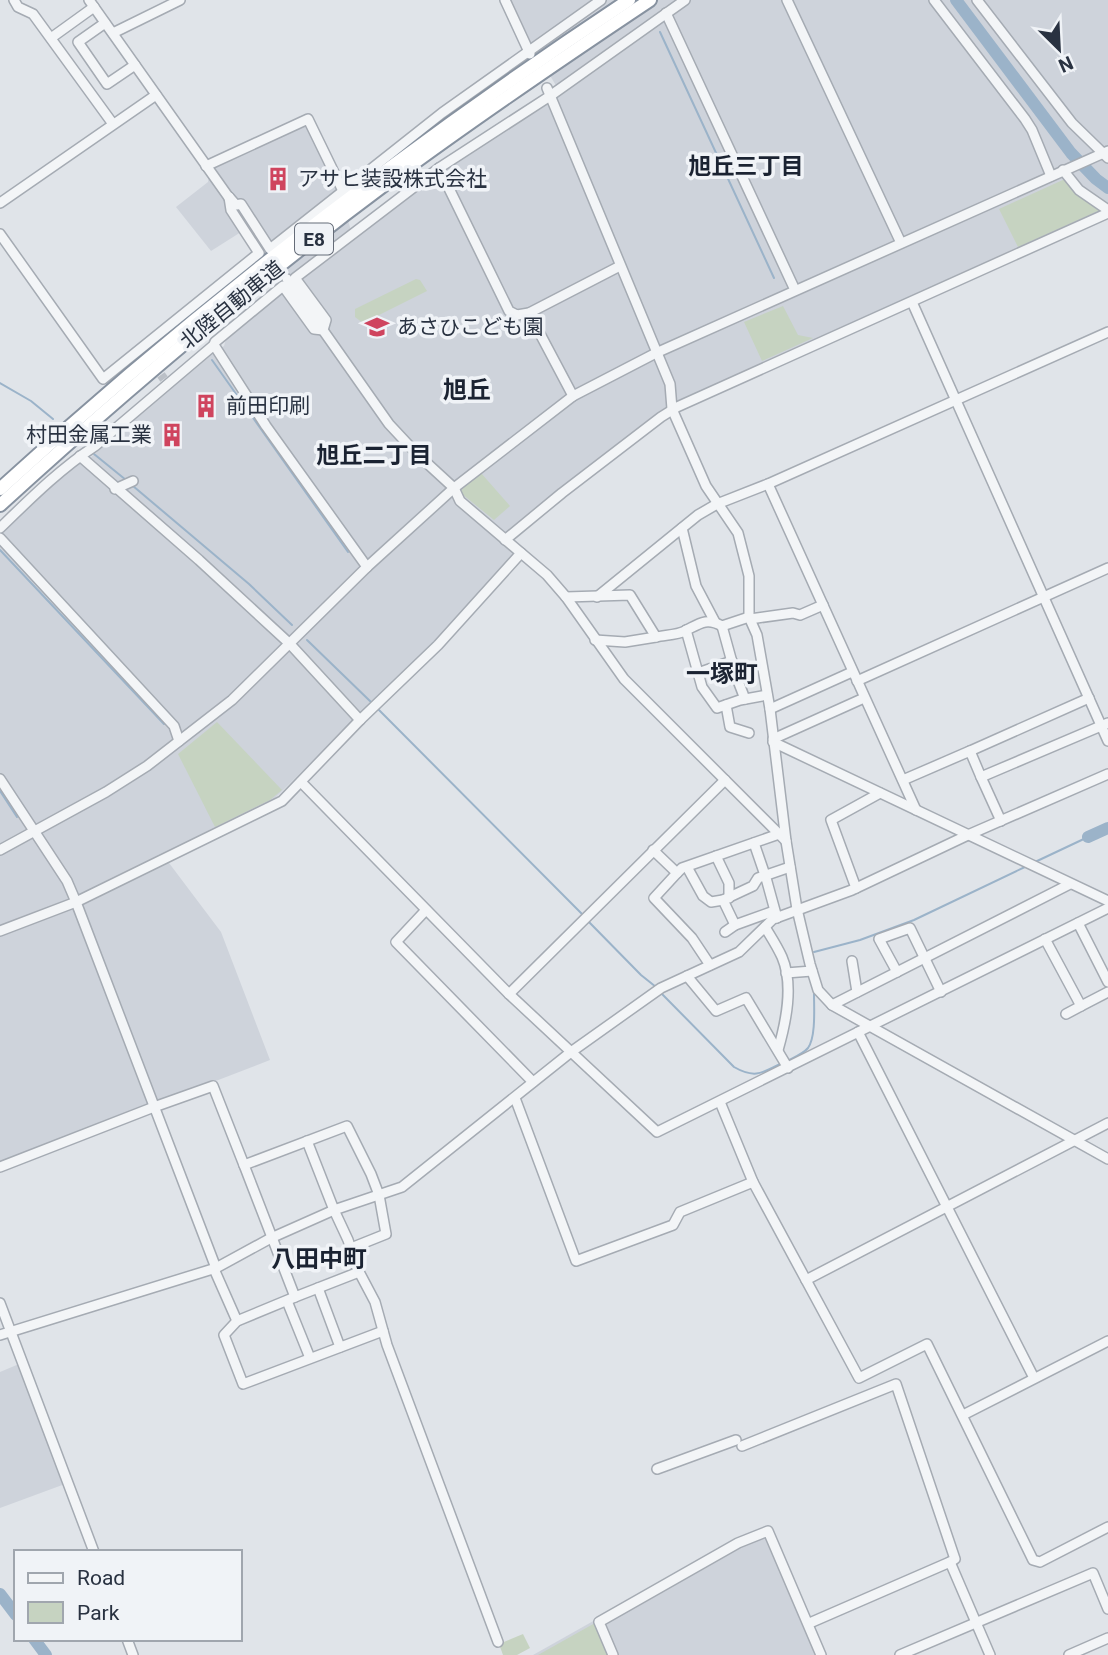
<svg xmlns="http://www.w3.org/2000/svg" width="1108" height="1655" font-family="Roboto,'Noto Sans JP',sans-serif">
  <rect width="100%" height="100%" fill="#e0e4e9"/>
  <g fill="#ced3db">
    <path d="M511,0h597v210l-432,193 -12,7 -153,120 -9,10 11,9v5l-46,55 -194,191 -110,55 58,77 49,128 -270,104v-632l77,-70 14,-5 114,-99 19,-12 2,-7 55,-49 -40,-58 -30,19 -35,-44 32,-25 2,-13 97,-47 32,68 13,44 206,-145 -26,-44z"/>
    <path d="M19,1364l46,120 -65,24v-136z"/>
    <path d="M767,1527l53,128h-287l204,-115z"/>
  </g>
  <g fill="#c6d3c1">
    <path d="M1065,179l10,14 24,16 -1,2 -80,36 -19,-38z"/>
    <path d="M416,279l4,1 7,11 -64,32 -8,-6v-8z"/>
    <path d="M783,306l15,29 15,3 -51,23 -18,-39z"/>
    <path d="M481,473l29,33 -16,14 -32,-26v-4l1,-3z"/>
    <path d="M217,722l65,68 -12,10 -55,27 -37,-73z"/>
    <path d="M595,1623l14,32h-71z"/>
    <path d="M523,1634l7,14 -13,7h-14l-4,-11z"/>
  </g>
  <g fill="none" stroke-linecap="round" stroke-linejoin="round">
    <g stroke="#9bb3c9" stroke-width="2">
      <path d="M660,32l114,246"/>
      <path d="M212,360l136,192"/>
      <path d="M0,383l31,18 22,18"/>
      <path d="M94,454l32,26"/>
      <path d="M133,486l116,98 43,41"/>
      <path d="M0,550l164,174"/>
      <path d="M307,640l64,62"/>
      <path d="M378,709l206,207"/>
      <path d="M0,791l17,26"/>
      <path d="M1035,862l53,-25"/>
      <path d="M587,920l54,55 15,12"/>
      <path d="M814,952l46,-12 54,-20 113,-54"/>
      <path d="M662,994l72,73c21,12 28,6 48,-4"/>
      <path d="M787,1061c8,-4 16,-7 21,-13 8,-11 6,-40 6,-54"/>
    </g>
    <g stroke="#9bb3c9" stroke-width="12">
      <path d="M956,0l115,153 25,26 12,9"/>
      <path d="M1088,837l20,-9"/>
      <path d="M0,1594l16,21"/>
      <path d="M34,1639l12,16"/>
    </g>
    <path stroke="#bbc0c7" stroke-width="9" stroke-dasharray="9 4.5" stroke-linecap="butt" d="M153,364l11,15"/>
    <g stroke="#a5abb3" stroke-width="12">
      <g id="minor">
        <path d="M14,0l4,7 15,7 80,110"/>
        <path d="M89,0l143,202"/>
        <path d="M505,0l25,54"/>
        <path d="M787,0l114,243"/>
        <path d="M934,0l91,119 7,11 19,46"/>
        <path d="M977,0l95,123 36,35"/>
        <path d="M666,13l129,277"/>
        <path d="M105,23l-27,19 29,42 28,-19"/>
        <path d="M113,33l67,-33"/>
        <path d="M51,38l43,-31"/>
        <path d="M547,88l123,296 2,25 34,77 32,47 11,43v41l8,18 13,74 16,132 11,68 13,55 8,26 14,15 276,154"/>
        <path d="M206,166l102,-47 35,72"/>
        <path d="M439,168l70,143 8,4 12,-2 91,-47"/>
        <path d="M1063,170l16,20 29,20"/>
        <path d="M229,197l7,8 5,-1 29,45 172,-136 159,-113"/>
        <path d="M0,203l156,-108"/>
        <path d="M0,234l103,145 156,-126 -28,-43 -2,-13"/>
        <path d="M287,279l102,145 28,30 37,34 6,13 87,74 19,22 58,82 162,162"/>
        <path d="M912,302l196,439"/>
        <path d="M529,313l44,83"/>
        <path d="M214,345l1,-3 68,-56 31,43 9,1 3,-10 -31,-42 144,-110 111,-72 135,-96"/>
        <path d="M80,456l119,104 91,84 70,76"/>
        <path d="M768,484l148,326"/>
        <path d="M115,489l18,-8"/>
        <path d="M0,528c30,-29 60,-59 95,-82l119,-101 52,81 101,141"/>
        <path d="M682,528l14,58 19,36"/>
        <path d="M0,538l174,188 5,15"/>
        <path d="M505,540l57,-47 99,-76 16,-10 431,-194"/>
        <path d="M566,597l64,-2 26,42c9,-2 21,-2 29,-6 14,-7 21,-14 37,-5l27,-9"/>
        <path d="M597,597l101,-82 19,-11 51,-20 340,-152"/>
        <path d="M750,619l43,-6 7,2 23,-10"/>
        <path d="M722,626l13,47 10,26"/>
        <path d="M686,630l16,57 15,21 23,-8 27,-5"/>
        <path d="M595,640l30,2 31,-5"/>
        <path d="M698,673l34,-12"/>
        <path d="M857,681l251,-113"/>
        <path d="M726,705l4,22 19,6"/>
        <path d="M770,709l82,-37"/>
        <path d="M773,739l91,-41"/>
        <path d="M773,742l335,159"/>
        <path d="M970,751l119,-53"/>
        <path d="M981,777l20,44"/>
        <path d="M0,779l67,102 9,21 140,366"/>
        <path d="M903,780l67,-29 11,26 127,-54"/>
        <path d="M301,782l208,212 148,138 451,-224"/>
        <path d="M754,843l12,35 11,40"/>
        <path d="M0,850l106,-58 41,-26 85,-66 135,-133 87,-79 119,-92 83,-43 452,-202"/>
        <path d="M653,850l24,23 -23,25 38,40 18,27"/>
        <path d="M716,856l13,27v15"/>
        <path d="M687,867l16,29 8,6 12,-2"/>
        <path d="M677,873l5,-5 97,-34"/>
        <path d="M856,888l-25,-68 49,-27"/>
        <path d="M426,910l-30,32 137,140"/>
        <path d="M1078,923l30,59"/>
        <path d="M735,925l-12,-25 30,-14 5,-8 32,-11"/>
        <path d="M765,927c6,10 12,19 17,30 12,28 4,65 -4,93"/>
        <path d="M0,931l76,-29 206,-101 78,-81 78,-75 83,-92"/>
        <path d="M725,932l10,-7 39,-14"/>
        <path d="M1045,939l36,67 27,-14"/>
        <path d="M852,961l5,31"/>
        <path d="M897,972l-18,-33 31,-11 31,64"/>
        <path d="M786,973l26,-2"/>
        <path d="M687,976l29,35 30,-13 42,70"/>
        <path d="M509,994l216,-214"/>
        <path d="M832,1005l238,-121"/>
        <path d="M1066,1014l15,-8"/>
        <path d="M858,1032l176,346"/>
        <path d="M515,1098l61,163 97,-36 7,-13 73,-30"/>
        <path d="M720,1102l33,80 106,196 68,-34 106,216 7,2 68,-35"/>
        <path d="M307,1141l27,69 14,30 9,28 18,34 12,43 111,297"/>
        <path d="M0,1167l154,-60 59,-21 31,79"/>
        <path d="M351,1248l35,-14 -7,-39 -8,-21 -24,-48 -103,39 51,132 64,-25"/>
        <path d="M214,1269l23,52"/>
        <path d="M806,1280l302,-157"/>
        <path d="M318,1288l22,59"/>
        <path d="M295,1297l-58,24 -13,14 19,49 140,-53"/>
        <path d="M287,1301l23,57"/>
        <path d="M0,1303l94,249"/>
        <path d="M0,1335l216,-67 55,-30 63,-28 68,-23 169,-135 90,-64 78,-36 34,-33 79,-29 116,-55 140,-61"/>
        <path d="M963,1415l145,-74"/>
        <path d="M742,1446l154,-62 59,175 -5,3"/>
        <path d="M657,1469l79,-29"/>
        <path d="M812,1622l138,-60 40,93"/>
        <path d="M127,1639l6,16"/>
        <path d="M613,1655l-14,-33 139,-79 30,-12 53,124"/>
        <path d="M900,1655l193,-82 15,36"/>
        <path d="M1069,1655l39,-17"/>
      </g>
    </g>
    <g stroke="#8792a0" stroke-width="16">
      <g id="highway">
        <path d="M0,489c196,-180 407,-342 629,-489"/>
        <path d="M0,505c126,-115 256,-225 392,-326 84,-62 171,-121 258,-179"/>
      </g>
    </g>
    <use href="#minor" stroke="#f3f5f7" stroke-width="9"/>
    <use href="#highway" stroke="#fff" stroke-width="12"/>
  </g>
  <defs>
    <g id="building-bare" transform="scale(1.89)"><path d="M-4-6H4V6H1V3H-1V6H-4ZM-2.5-4.3h1.7v1.8h-1.7ZM.8-4.3h1.7v1.8H.8ZM-2.5-1h1.7V.8h-1.7ZM.8-1h1.7V.8H.8Z" fill="#cf445e" stroke="#f0f3f7" stroke-width="2.5" paint-order="stroke"/></g>
    <g id="school-bare" transform="scale(1.89)"><path d="M0-5L7-2L0 1L-7-2ZM-4 1L0 2.5L4 1V4Q0 6-4 4Z" fill="#cf445e" stroke="#f0f3f7" stroke-width="2.5" paint-order="stroke"/></g>
  </defs>
  <g fill-rule="evenodd">
    <use href="#building-bare" x="278" y="179"/>
    <use href="#school-bare" x="377" y="327"/>
    <use href="#building-bare" x="206" y="406"/>
    <use href="#building-bare" x="172" y="435"/>
  </g>
  <g text-anchor="middle" dominant-baseline="central" stroke-width="7" stroke-linejoin="round" paint-order="stroke">
    <rect fill="#f0f3f7" stroke="#656c78" stroke-width="2" x="295" y="223.5" width="38" height="31" rx="5"/>
    <g font-size="19" font-weight="bold" fill="#293241">
      <text x="314" y="239">E8</text>
    </g>
    <g font-size="21" fill="#293241" stroke="#f0f3f7" text-anchor="start">
      <text x="298" y="179">アサヒ装設株式会社</text>
      <text x="397" y="327">あさひこども園</text>
      <text x="226" y="406">前田印刷</text>
      <text x="152" y="435" text-anchor="end">村田金属工業</text>
    </g>
    <g font-size="21" fill="#293241" stroke="#f0f3f7">
      <text transform="translate(232 305) rotate(-39)">北陸自動車道</text>
    </g>
    <g font-size="23" font-weight="bold" fill="#1b2332" stroke="#f0f3f7">
      <text x="746" y="166">旭丘三丁目</text>
      <text x="374" y="455">旭丘二丁目</text>
    </g>
    <g font-size="24" font-weight="bold" fill="#1b2332" stroke="#f0f3f7">
      <text x="467" y="390">旭丘</text>
      <text x="722" y="674">一塚町</text>
      <text x="319" y="1259">八田中町</text>
    </g>
  </g>
  <rect x="14" y="1550" width="228" height="91" fill="#f0f3f7" stroke="#a0a6ae" stroke-width="2"/>
  <rect x="28" y="1573" width="35" height="10" fill="#f3f5f7" stroke="#a0a6ae" stroke-width="2"/>
  <text x="77" y="1585" font-size="21" fill="#293241">Road</text>
  <rect x="28" y="1602" width="35" height="21" fill="#c6d3c1" stroke="#a0a6ae" stroke-width="2"/>
  <text x="77" y="1620" font-size="21" fill="#293241">Park</text>
  <g transform="translate(1059 49) rotate(156)" stroke="#f0f3f7" stroke-width="5" paint-order="stroke">
  <path d="M0-5L12 26L0 18L-12 26Z" fill="#293241"/>
  <text y="-10" font-size="19" font-weight="bold" text-anchor="middle" fill="#293241">N</text>
  </g>
</svg>
